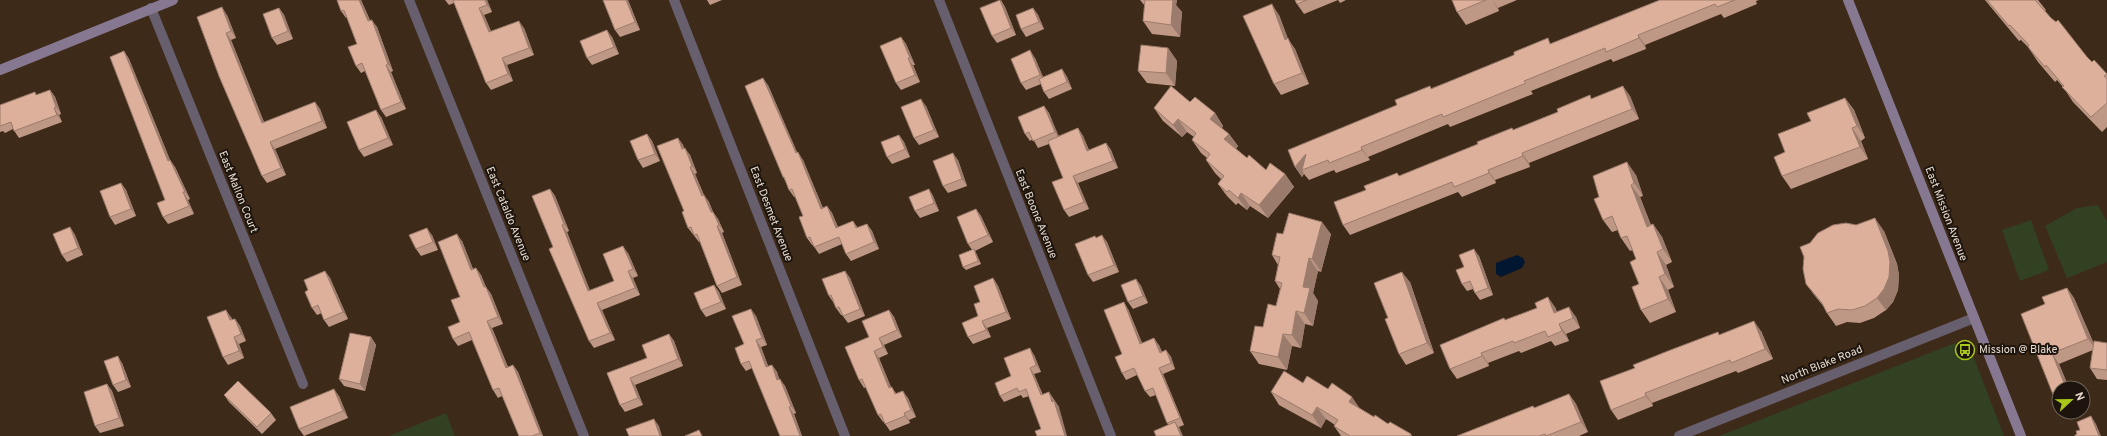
<svg xmlns="http://www.w3.org/2000/svg" width="2107" height="436" font-family="Overpass,sans-serif">
  <rect width="100%" height="100%" fill="#3d2a19"/>
  <g fill="#324122">
    <path d="M2098,205l9,17v40l-40,16 -22,-52 32,-18z"/>
    <path d="M2031,220l18,50 -29,11 -18,-51z"/>
    <path d="M1955,343l2,4 7,-1 7,4 33,86h-285z"/>
    <path d="M446,413l9,23h-66z"/>
  </g>
  <path fill="#011630" d="M1517,255l6,3 2,4 -3,6 -21,9 -5,-3v-11z"/>
  <g fill="none" stroke-linecap="round" stroke-linejoin="round">
    <g stroke="#675e6e" stroke-width="10">
      <path d="M409,0l175,436"/>
      <path d="M674,0l171,436"/>
      <path d="M939,0l172,436"/>
      <path d="M151,8l152,376"/>
      <path d="M1679,436l295,-118"/>
    </g>
    <g stroke="#877891" stroke-width="10">
      <path d="M1848,0l173,436"/>
      <path d="M0,70l173,-70"/>
    </g>
  </g>
  <g fill="#be9785">
    <path d="M337,0h24l9,20 7,7 16,44 -2,1 15,37 -20,8 -5,-7 -16,-39 -4,2 -5,-7 1,-22 -10,-27 -1,1 -5,-7z"/>
    <path d="M445,0h42l5,12 -8,3 7,16 33,-3 10,27 -27,10 6,16 -22,9 -5,-7 -32,-80 -5,2z"/>
    <path d="M603,0h25l12,30 -20,7 -5,-7z"/>
    <path d="M707,0h15l-12,5z"/>
    <path d="M1001,0l4,7 11,28 -19,8 -5,-7z"/>
    <path d="M1140,0h37l-1,5 6,7 -2,25 -28,-3 -9,-13 2,-15z"/>
    <path d="M1295,0h51l-6,3 -2,-3 -34,14 -7,-10z"/>
    <path d="M1452,0h65l-19,8 1,3 -33,14 -9,-13z"/>
    <path d="M1660,0h99l-3,1 1,3 -33,14 -3,-4 -76,31 1,4 -33,13 -2,-3 -80,32 2,3 -83,33 -2,-3 -80,33 2,3 -34,13 -2,-3 -25,10 -5,-6 -2,3 -7,-10 102,-62 35,-17 120,-45z"/>
    <path d="M1985,0h53l8,10 -1,1 6,7 41,44 2,-2 13,15v52l-5,5 -29,-30 -10,-15 -6,-7 -2,2 -17,-20 -10,-15 -7,-7 -2,1z"/>
    <path d="M279,8l5,7 9,24 -16,6 -5,-7z"/>
    <path d="M1033,8l5,7 6,14 -18,8 -5,-8z"/>
    <path d="M227,15l9,23 -5,2 33,82 51,-20 5,7 7,19 -52,21 11,26 -19,8 -5,-7 -43,-100z"/>
    <path d="M1279,15l9,24 7,10 14,35 -28,11 -7,-11z"/>
    <path d="M612,37l7,17 -27,11 -5,-7z"/>
    <path d="M901,37l5,7 9,21h-2l7,17 -19,8 -5,-7z"/>
    <path d="M1168,48l9,13 -2,25 -28,-3 -9,-12z"/>
    <path d="M124,51l5,8 41,101 5,7 15,32 -2,1 6,14 -26,10 -5,-7 2,-17z"/>
    <path d="M1035,58l8,19 19,-8 5,8 5,12 -23,10 -5,-7 -3,-8 -15,6 -5,-7z"/>
    <path d="M768,85l29,68 6,7 20,48 4,-2 5,7 6,14 15,-6 5,7 9,-4 5,7 7,18 -28,12 -5,-7 -4,-10 -23,10 -6,-9h-1l-5,-7 -4,-22 -8,-19h-1l-5,-7 -2,-6 -4,-7z"/>
    <path d="M50,90l5,7 6,17 -2,1 3,7 -43,16 -6,-9 -8,4 -2,-2 -3,1v-27l36,-10z"/>
    <path d="M1630,96l9,23 -110,44 1,4 -35,13 1,3 -34,14 -4,-5 -108,43 -7,-10 23,-35 31,-17 2,3 193,-78z"/>
    <path d="M1845,98l9,12 11,28 -4,3 7,18 -77,30 -9,-13 3,-24z"/>
    <path d="M1190,102l25,11 8,13 -1,2 7,6 9,12 -2,3 11,9 19,12 19,4 9,13 -26,31 -18,-12 -3,4 -9,-7 -2,2 -9,-9 -9,-12 3,-5 -6,-6 -9,-13 1,-2 -6,-5 -9,-13 2,-3 -7,-5 -5,5 -19,-16 -9,-13z"/>
    <path d="M926,106l13,31 -20,8 -5,-7z"/>
    <path d="M1044,106l5,7 9,23 20,-8 5,8 6,14 17,-7 5,7 7,18 -40,15 11,26 -20,8 -5,-7 -1,-32 -14,-34 -11,4 -5,-9 -3,2 -5,-7z"/>
    <path d="M381,117l12,28 -29,12 -5,-7z"/>
    <path d="M647,134l5,7 8,20 -17,7 -5,-8z"/>
    <path d="M899,135l5,7 6,15 -18,7 -5,-7z"/>
    <path d="M678,138l5,7 1,3 6,7 7,18 -2,1 9,21 5,7 4,10 5,7 6,13 -2,1 20,52 -20,8 -5,-7 -17,-44h-1l-11,-14 -4,-17z"/>
    <path d="M958,160l9,26 -19,7 -5,-7z"/>
    <path d="M1636,175l7,21 -3,1 11,28 2,-1 9,13 10,25 -6,3 8,22 -6,3 8,22 -26,11 -9,-13 -5,-51 -3,-9 -3,1 -9,-13 -3,-8 -6,2 -9,-12z"/>
    <path d="M121,183l5,7 10,26 -21,9 -5,-8z"/>
    <path d="M550,189l5,7 14,35 -2,1 23,59 24,-10 14,-28 10,23 -5,2 7,17 -38,15 13,30 -21,8 -5,-7 -36,-94z"/>
    <path d="M929,189l4,7 6,15 -19,7 -5,-7z"/>
    <path d="M976,209l5,7 12,26 -18,9 1,2 5,11 -15,6 -3,-3 9,-17 -4,-6z"/>
    <path d="M70,227l5,8 8,20 -16,7 -5,-7z"/>
    <path d="M1884,231l13,33 2,11 -1,15 -5,12 -7,8 -12,8 -14,5 -13,-1 -11,4 -9,-13 -3,-6 -9,-11 -9,-12z"/>
    <path d="M1283,234h48l-10,38 -3,-1 -5,22 5,8 -5,25 -8,-2 -4,24 -9,-2 -5,24 -28,-6 -9,-13 13,-24 13,-21 4,-17 -5,-8 3,-16 -6,-10z"/>
    <path d="M432,235l6,15 -17,6 -5,-7z"/>
    <path d="M1097,237l10,5 12,30 -26,10 -5,-7z"/>
    <path d="M462,241l11,28 3,-1 5,7 5,12 5,7 12,30 -11,4 16,39 5,-2 5,7 25,64h-24l-17,-40 -4,2 -5,-8 -21,-50 -14,6 -5,-7 7,-17v-25z"/>
    <path d="M1479,256l14,39 -13,5 -5,-7 -2,-4 -6,2 -5,-7 2,-17z"/>
    <path d="M325,271l5,7 18,41 -19,8 -5,-7 -2,-7 -5,2 -5,-7 -4,-18z"/>
    <path d="M845,271l5,7 15,38 -17,7 -6,-8h-1l-5,-7 -3,-6 -4,-6z"/>
    <path d="M993,278l5,8 13,33 -24,9 4,9 -18,7 -5,-7 10,-21 2,-14z"/>
    <path d="M1136,279l5,7 7,17 -15,6 -5,-7z"/>
    <path d="M1410,282l24,71 -28,12 -7,-11 -11,-36z"/>
    <path d="M714,285l5,7 7,17 -20,8 -5,-7z"/>
    <path d="M2067,288l7,10 20,46 13,-1v37l-10,-1 -7,-11 3,-18 -34,14 10,24h-10v21l-1,-2 -13,-103z"/>
    <path d="M1555,307l2,5 19,5 4,11 -14,6 3,7 -14,5 -4,-5 -30,12 -2,-2 -31,12 1,3 -32,13 -7,-10 56,-49z"/>
    <path d="M1128,309l14,34 17,2 3,7 4,-2 5,7 4,12 -12,5 21,51 -5,2 1,2 -12,-4 -12,-30 -6,2 -5,-6 -8,-16 -11,5 -4,-7v-19z"/>
    <path d="M889,310l5,7 8,20 -18,8 4,9 -9,4 12,29 5,6 12,5 8,19 -7,3 1,3 -20,8 -6,-9h-1l-5,-7 -12,-28 -2,1 -5,-8 10,-43z"/>
    <path d="M756,316l11,29 -6,2 7,19 4,-1 5,7 2,7 6,7 11,27 -2,1 8,22h-22l-28,-68 -6,3 -5,-7 3,-20z"/>
    <path d="M231,317l1,2h3l5,7 6,15 -7,3 5,14 -16,7 -5,-8z"/>
    <path d="M1761,331l12,28 -35,14 -2,-2 -84,32 1,3 -35,14 -7,-10 109,-75z"/>
    <path d="M669,334l5,7 9,25 -48,19 8,20 -18,7 -5,-7 -13,-32 40,-15z"/>
    <path d="M371,337l5,8 -11,46 -21,-5 -5,-7z"/>
    <path d="M1034,355l7,17 -7,2 9,21 6,-3 10,15 -18,22 -12,-33 -6,2 -2,-3 -17,7 -4,-6z"/>
    <path d="M122,363l9,24 -13,5 -5,-7z"/>
    <path d="M1303,383l25,6 46,28 37,17 1,2h-71l-7,-10 1,-1 -9,-6 -5,9 -42,-23 -8,-13z"/>
    <path d="M107,384l5,7 12,35 -24,7 -5,-7z"/>
    <path d="M1569,394l7,10 12,28 -9,4h-122l76,-30 2,2z"/>
    <path d="M224,395l47,18 5,7 -14,14 -33,-32z"/>
    <path d="M339,396l9,22 -44,18 -5,-7z"/>
    <path d="M2061,412h18l-14,6z"/>
  </g>
  <g fill="#9b7b6c">
    <path d="M359,0h2l12,28 -5,-7z"/>
    <path d="M485,0h2l5,12 -5,-7z"/>
    <path d="M626,0h2l12,30 -5,-8z"/>
    <path d="M1000,0l5,7 11,28 -5,-7z"/>
    <path d="M1167,0h10l-1,5 6,7 -2,25 -9,-12z"/>
    <path d="M1492,0l6,8 1,3z"/>
    <path d="M1272,4l7,11 9,24 7,10 14,35 -7,-11 -17,-33z"/>
    <path d="M222,7l5,8 9,23 -5,-7z"/>
    <path d="M279,8l5,7 9,24 -5,-8z"/>
    <path d="M479,8l5,7 10,24 -5,-7z"/>
    <path d="M1033,8l5,7 6,14 -5,-7z"/>
    <path d="M372,20l5,7 16,44 -5,-7z"/>
    <path d="M519,21l5,7 10,27 -5,-7z"/>
    <path d="M607,30l5,7 7,17 -5,-7z"/>
    <path d="M226,33l5,7 36,90 -5,-7z"/>
    <path d="M1638,35l7,10 1,4 -7,-11z"/>
    <path d="M901,37l5,7 9,21 -5,-7z"/>
    <path d="M1168,48l9,13 -2,25 -9,-13z"/>
    <path d="M1030,50l5,8 10,24 -5,-7z"/>
    <path d="M124,51l5,8 41,101 5,7 15,32 -5,-7 -17,-31z"/>
    <path d="M502,58l5,7 6,16 -5,-7z"/>
    <path d="M908,58l5,7 7,17 -5,-7z"/>
    <path d="M386,65l5,7 15,37 -5,-7z"/>
    <path d="M1062,69l5,8 5,12 -5,-7z"/>
    <path d="M763,78l5,7 33,76 -5,-8z"/>
    <path d="M1623,86l7,10 9,23 -7,-10z"/>
    <path d="M50,90l5,7 6,17 -5,-7z"/>
    <path d="M1845,98l9,12 11,28 -8,-12z"/>
    <path d="M921,99l5,7 13,31 -5,-7z"/>
    <path d="M315,102l5,7 7,19 -5,-7z"/>
    <path d="M1044,106l5,7 11,26 -5,-7z"/>
    <path d="M54,108l5,7 3,7 -5,-7z"/>
    <path d="M376,110l5,7 12,28 -5,-7z"/>
    <path d="M1215,113l8,13 -4,6 -9,-13z"/>
    <path d="M1178,119l9,13 -5,5 -9,-12z"/>
    <path d="M1078,128l5,8 9,22 -5,-7z"/>
    <path d="M1852,128l9,13 7,18 -8,-12z"/>
    <path d="M647,134l5,7 8,20 -5,-7z"/>
    <path d="M1229,134l9,12 -5,6 -9,-13z"/>
    <path d="M899,135l5,7 6,15 -5,-8z"/>
    <path d="M678,138l5,7 4,11 -5,-7z"/>
    <path d="M270,142l5,7 11,26 -5,-7z"/>
    <path d="M1106,143l5,7 7,18 -5,-7z"/>
    <path d="M1361,147l7,10 2,3 -8,-10z"/>
    <path d="M685,148l5,7 7,18 -5,-7z"/>
    <path d="M798,152l5,8 23,56 -5,-7z"/>
    <path d="M953,153l5,7 9,26 -5,-7z"/>
    <path d="M1522,153l7,10 1,4 -7,-11z"/>
    <path d="M1306,154l-4,16 2,4 -2,3 -7,-10z"/>
    <path d="M1627,162l9,13 7,21 -9,-13z"/>
    <path d="M690,167l5,7 12,29 -5,-7z"/>
    <path d="M1488,170l7,10 1,3 -7,-10z"/>
    <path d="M1285,174l9,13 -26,31 -9,-13z"/>
    <path d="M1073,176l5,7 11,26 -5,-7z"/>
    <path d="M121,183l5,7 10,26 -5,-7z"/>
    <path d="M1631,185l9,12 16,43 -9,-13z"/>
    <path d="M550,189l5,7 14,35 -5,-7z"/>
    <path d="M929,189l4,7 6,15 -5,-8z"/>
    <path d="M183,192l5,8 6,14 -5,-8z"/>
    <path d="M1241,193l9,13 -3,4 -9,-12z"/>
    <path d="M704,195l5,7 4,10 5,7 6,13 -5,-7 -8,-13z"/>
    <path d="M827,206l5,7 9,22 -5,-7z"/>
    <path d="M976,209l5,7 12,26 -5,-7z"/>
    <path d="M1875,218l9,13 13,33 2,11 -1,15 -5,12 -7,8 -9,-12z"/>
    <path d="M1322,222l9,12 -10,38 -9,-13z"/>
    <path d="M867,224l5,7 7,18 -5,-7z"/>
    <path d="M1653,224l9,13 10,25 -9,-13z"/>
    <path d="M562,225l5,7 26,66 -5,-7z"/>
    <path d="M717,226l5,7 20,52 -5,-8z"/>
    <path d="M70,227l5,8 8,20 -5,-7z"/>
    <path d="M427,228l5,7 6,15 -5,-8z"/>
    <path d="M457,234l5,7 14,36 -5,-7z"/>
    <path d="M1102,235l5,7 12,30 -5,-7z"/>
    <path d="M623,246l5,7 10,23 -5,-7z"/>
    <path d="M974,249l2,4 5,11 -3,-3z"/>
    <path d="M1474,249l5,7 14,39 -5,-7z"/>
    <path d="M1657,252l9,13 8,22 -9,-13z"/>
    <path d="M1309,258l9,13 -5,22 5,8 -5,25 -9,-13 -1,-26z"/>
    <path d="M476,268l5,7 5,12 5,7 12,30 -5,-7 -14,-30z"/>
    <path d="M325,271l5,7 18,41 -5,-7z"/>
    <path d="M628,271l5,7 7,17 -5,-7z"/>
    <path d="M845,271l5,7 15,38 -5,-7z"/>
    <path d="M1402,272l8,10 24,71 -7,-10z"/>
    <path d="M1659,277l9,13 8,22 -8,-13z"/>
    <path d="M993,278l5,8 13,33 -5,-7z"/>
    <path d="M1136,279l5,7 7,17 -5,-7z"/>
    <path d="M714,285l5,7 7,17 -5,-7z"/>
    <path d="M2067,288l7,10 22,51 -8,-10z"/>
    <path d="M1548,297l7,10 6,16 -7,-10z"/>
    <path d="M1124,302l4,7 17,41 -5,-6z"/>
    <path d="M597,303l5,7 13,30 -5,-7z"/>
    <path d="M1569,307l7,10 4,11 -7,-10z"/>
    <path d="M751,309l5,7 11,29 -5,-7z"/>
    <path d="M226,310l5,7 4,10 -5,-7z"/>
    <path d="M889,310l5,7 8,20 -5,-7z"/>
    <path d="M1296,311l9,13 -4,24 -9,-13z"/>
    <path d="M235,319l5,7 6,15 -5,-7z"/>
    <path d="M487,321l5,7 19,47 -5,-7z"/>
    <path d="M982,321l5,7 4,9 -5,-7z"/>
    <path d="M1754,321l7,10 12,28 -8,-10z"/>
    <path d="M1559,324l7,10 3,7 -7,-10z"/>
    <path d="M669,334l5,7 9,25 -5,-7z"/>
    <path d="M1283,334l9,12 -5,24 -9,-13z"/>
    <path d="M234,337l5,7 5,14 -5,-7z"/>
    <path d="M371,337l5,8 -11,46 -5,-7z"/>
    <path d="M879,338l5,7 4,9 -5,-7z"/>
    <path d="M1154,338l5,7 6,15 -5,-7z"/>
    <path d="M756,340l5,7 10,27 -5,-7z"/>
    <path d="M1030,348l4,7 7,17 -5,-7z"/>
    <path d="M1166,350l5,7 4,12 -4,-6z"/>
    <path d="M874,351l5,7 15,37 -5,-7z"/>
    <path d="M1481,353l7,10 1,3 -7,-10z"/>
    <path d="M2052,353l7,11 10,24h-3z"/>
    <path d="M118,356l4,7 9,24 -5,-7z"/>
    <path d="M513,365l5,7 25,64h-1l-2,-3z"/>
    <path d="M772,365l5,7 5,15 -5,-7z"/>
    <path d="M1030,368l4,6 11,28 -4,-7z"/>
    <path d="M1159,368l4,6 21,51 -4,-7z"/>
    <path d="M630,378l5,7 8,20 -5,-7z"/>
    <path d="M780,379l5,7 11,27 -5,-7z"/>
    <path d="M107,384l5,7 12,35 -5,-8z"/>
    <path d="M334,389l5,7 9,22 -5,-7z"/>
    <path d="M903,391l5,7 8,19 -5,-7z"/>
    <path d="M1049,392l4,7 1,3v-1l5,6 8,29h-2z"/>
    <path d="M1645,393l7,10 1,3 -7,-10z"/>
    <path d="M1569,394l7,10 12,28 -7,-10z"/>
    <path d="M1352,397l9,13 -12,-8z"/>
    <path d="M789,407l5,7 8,22h-2z"/>
    <path d="M1317,407l9,12 -5,9 -9,-13z"/>
    <path d="M904,413l5,7 1,3 -5,-7z"/>
    <path d="M2091,416l5,8 5,12h-2z"/>
    <path d="M654,419l5,7 3,10h-2z"/>
    <path d="M1175,422l5,7 3,7h-2z"/>
  </g>
  <g fill="#ddb09b" stroke="#9b7b6c">
    <path d="M337,0h22l9,21 4,-1 16,44 -2,1 15,37 -20,8 -19,-47 -6,3 -8,-19 9,-3 -13,-34 -3,1z"/>
    <path d="M453,0h32l2,5 -8,3 10,24 30,-11 10,27 -27,10 6,16 -22,9z"/>
    <path d="M603,0h23l9,22 -20,8z"/>
    <path d="M1000,0l11,28 -19,8 -12,-28z"/>
    <path d="M1145,0h28l-2,25 -28,-4z"/>
    <path d="M1295,0h12l-10,4z"/>
    <path d="M1452,0h34l-29,12z"/>
    <path d="M1660,0h75l-18,7 -2,-3 -77,31 1,3 -33,14 -1,-4 -81,33 2,2 -83,34 -1,-3 -81,33 1,3 -33,13 -1,-3 -26,10 4,-16 -11,13 -7,-17 109,-45 -2,-5 35,-14 1,3 83,-34v-3l34,-14 2,6z"/>
    <path d="M1987,0h48l16,18 5,4 2,-2 29,37 5,5 2,-2 13,14 -3,2 3,3v24l-16,14 -29,-30 2,-1 -18,-21 -1,2 -17,-20 1,-2 -19,-20 -1,1z"/>
    <path d="M1272,4l13,36 3,-2 14,35 -28,11 -31,-68z"/>
    <path d="M222,7l9,24 -5,2 36,90 53,-21 7,19 -52,21 11,26 -19,8 -43,-100 -22,-59z"/>
    <path d="M279,8l9,23 -16,7 -9,-24z"/>
    <path d="M1033,8l6,14 -18,7 -5,-14z"/>
    <path d="M607,30l7,17 -27,11 -7,-17z"/>
    <path d="M901,37l9,21h-2l7,17 -19,8 -16,-37z"/>
    <path d="M1141,45l27,3 -2,25 -28,-2z"/>
    <path d="M1030,50l10,25 -19,8 -10,-24z"/>
    <path d="M124,51l44,110 2,-1 15,32h-2l6,14 -26,11 -6,-14 8,-3 -55,-143z"/>
    <path d="M1062,69l5,13 -23,10 -5,-13z"/>
    <path d="M763,78l33,75 2,-1 23,57 6,-3 9,22 17,-7 3,7 11,-4 7,18 -28,12 -7,-17 -25,10 -4,-10 -3,1 -8,-21 4,-1 -11,-27 -3,1 -5,-13h-1l-38,-91z"/>
    <path d="M1171,86l19,16 5,-5 20,16 -5,6 19,15 -5,5 23,19 2,-3 17,15 4,-7 15,11 -26,31 -18,-12 -3,5 -9,-8 -2,2 -9,-8 6,-8 -18,-16 4,-6 -18,-14 4,-7 -18,-14 -5,6 -19,-17z"/>
    <path d="M1623,86l9,23 -110,44 1,3 -35,14 1,3 -35,14 -2,-5 -109,43 -9,-23 32,-12 -2,-4 33,-13 2,3 79,-32 -1,-2 35,-14 1,2 45,-18 -1,-3 33,-14 1,4z"/>
    <path d="M50,90l6,17 -2,1 3,7 -43,16 -3,-9 -11,4v-21l35,-13 1,3z"/>
    <path d="M1845,98l12,28 -5,2 8,19 -78,29 -8,-19 11,-5 -7,-18 33,-13 -4,-8z"/>
    <path d="M921,99l13,31 -20,8 -13,-31z"/>
    <path d="M1044,106l11,26 -22,9 -4,-9 -4,2 -7,-17z"/>
    <path d="M376,110l12,28 -29,12 -12,-28z"/>
    <path d="M1078,128l9,23 19,-8 7,18 -40,15 11,26 -20,8 -12,-28 11,-4 -15,-37z"/>
    <path d="M647,134l8,20 -17,6 -8,-19z"/>
    <path d="M899,135l6,14 -18,8 -6,-15z"/>
    <path d="M678,138l4,11 3,-1 7,18 -2,1 12,29 2,-1 7,17h2l6,13 -2,1 20,51 -20,9 -20,-52 -3,1 -3,-8 -3,1 -6,-16 2,-1 -27,-65z"/>
    <path d="M953,153l9,26 -19,7 -10,-25z"/>
    <path d="M1627,162l7,21 -3,2 16,42 6,-3 10,25 -6,3 8,22 -6,3 9,22 -27,11 -9,-23 7,-3 -9,-22 6,-3 -9,-23 -6,2 -9,-22 -9,4 -9,-21 5,-2 -6,-21z"/>
    <path d="M121,183l10,26 -21,8 -10,-26z"/>
    <path d="M550,189l14,35 -2,1 26,66 26,-10 -11,-27 20,-8 10,23 -5,2 7,17 -38,15 13,30 -21,8 -40,-92 4,-2 -21,-51z"/>
    <path d="M929,189l5,14 -19,8 -6,-14z"/>
    <path d="M976,209l12,26 -20,9 -11,-27z"/>
    <path d="M1289,213l33,9 -10,37 -3,-1 -6,29 7,1 -6,25 -8,-2 -4,24 -9,-1 -5,23 -28,-6 5,-25 8,1 5,-23 8,2 6,-23 -7,-2 5,-24 -8,-2 5,-22 6,1z"/>
    <path d="M1875,218l13,33 2,11 -1,15 -5,12 -7,9 -12,8 -13,4 -14,-1 -11,4 -5,-10 -16,-19 -3,-15 1,-12 -4,-10 10,-4 8,-10 15,-8 13,-2 10,2z"/>
    <path d="M70,227l8,21 -16,7 -9,-21z"/>
    <path d="M427,228l6,14 -17,7 -7,-14z"/>
    <path d="M457,234l14,36 5,-2 8,19h2l12,30 -11,4 19,47 7,-3 27,68 -8,3h-13l-20,-48 -6,2 -24,-58 -16,7 -5,-12 12,-5 -9,-22 9,-3 -22,-55z"/>
    <path d="M1102,235l12,30 -26,10 -13,-31 20,-8 1,2z"/>
    <path d="M974,249l4,12 -15,6 -4,-12z"/>
    <path d="M1474,249l14,39 -13,5 -5,-12 -8,3 -6,-14 8,-3 -5,-12z"/>
    <path d="M325,271l18,41 -19,8 -6,-15 -6,3 -7,-16 3,-2 -4,-10z"/>
    <path d="M845,271l15,38 -17,7 -4,-9 -3,1 -5,-13 -2,1 -7,-17z"/>
    <path d="M1402,272l25,71 -28,11 -14,-35 3,-1 -14,-35z"/>
    <path d="M993,278l13,34 -24,9 4,9 -18,7 -6,-14 16,-7 -4,-12 6,-2 -6,-16z"/>
    <path d="M1136,279l7,17 -15,6 -7,-17z"/>
    <path d="M714,285l7,17 -20,8 -7,-17z"/>
    <path d="M2067,288l21,51 -36,14 14,35h-7v19h-1l-37,-93 24,-10 -3,-7z"/>
    <path d="M1548,297l6,16 15,-6 4,11 -14,6 3,7 -14,6 -3,-6 -31,12 -1,-2 -32,12 1,3 -32,13 -10,-24 64,-27 1,2 32,-12 -2,-5z"/>
    <path d="M1124,302l16,42 14,-6 6,15 6,-3 5,13 -12,5 21,50 -13,5 -14,-35 -8,3 -11,-23 -12,5 -7,-16 7,-3 -18,-44z"/>
    <path d="M751,309l11,29 -6,2 10,27 6,-2 5,15 3,-1 11,27 -2,1 11,29h-20l-31,-75 -8,3 -6,-16 9,-4 -12,-28z"/>
    <path d="M226,310l4,10 5,-1 6,15 -7,3 5,14 -16,6 -16,-40z"/>
    <path d="M889,310l8,20 -18,8 4,9 -9,4 15,37 3,-1 3,7 8,-3 8,19 -7,3 1,3 -20,8 -4,-10 -3,1 -16,-36 -3,1 -14,-33 24,-10 -7,-16z"/>
    <path d="M1754,321l11,28 -34,14 -1,-3 -85,33 1,3 -35,14 -11,-29 35,-13 -2,-3 35,-14 50,-19 1,3z"/>
    <path d="M350,333l21,4 -11,47 -21,-5z"/>
    <path d="M669,334l9,25 -48,19 8,20 -18,7 -13,-32 40,-15 -5,-13z"/>
    <path d="M2094,341l13,2v27l-17,-2z"/>
    <path d="M1030,348l6,17 -6,3 11,27 8,-3 3,10 2,-1 11,35h-28l-2,-5 6,-2 -15,-40 -7,3 -2,-4 -17,8 -5,-13 16,-7 -7,-18z"/>
    <path d="M118,356l8,24 -13,5 -9,-24z"/>
    <path d="M1284,371l19,12 4,-7 21,13 4,-6 20,14 -3,5 25,15 1,-2 13,9 2,-2 21,12 -2,2h-59l-16,-10 4,-6 -21,-13 -5,8 -41,-23z"/>
    <path d="M238,381l33,32 -14,14 -33,-32z"/>
    <path d="M107,384l12,34 -24,8 -11,-34z"/>
    <path d="M334,389l9,22 -44,18 -9,-22z"/>
    <path d="M1569,394l12,28 -35,14 -1,-2 -6,2h-82l76,-30 1,2z"/>
    <path d="M2091,416l8,20h-24v-1l2,-1 -1,-3 4,-1 -3,-8z"/>
    <path d="M654,419l6,17h-31l-3,-7z"/>
    <path d="M1175,422l6,14h-25l-2,-5z"/>
    <path d="M699,430l3,6h-17z"/>
  </g>
  <defs>
    <g id="bus-ring" transform="scale(1)"><circle r="9.5" fill="#1d150d" stroke="#a9c71b" stroke-width="1.5"/><path d="M-5-6H5V4H4V6H2V4H-2V6H-4V4H-5ZM-3.5-4V0h7V-4ZM-3.5 1.2v1.5H-2V1.2ZM2 1.2v1.5H3.5V1.2Z" fill="#a9c71b"/></g>
  </defs>
  <g fill-rule="evenodd">
    <use href="#bus-ring" x="1965" y="350"/>
  </g>
  <g text-anchor="middle" dominant-baseline="central" stroke-width="4" stroke-linejoin="round" paint-order="stroke">
    <g font-size="11" fill="#e9dcd2" stroke="#1d150d">
      <text transform="translate(238 192) rotate(68)">East Mallon Court</text>
      <text transform="translate(508 214) rotate(68)">East Cataldo Avenue</text>
      <text transform="translate(771 214) rotate(69)">East Desmet Avenue</text>
      <text transform="translate(1036 214) rotate(68)">East Boone Avenue</text>
      <text transform="translate(1946 214) rotate(69)">East Mission Avenue</text>
      <text transform="translate(1822 365) rotate(-22)">North Blake Road</text>
    </g>
    <g font-size="11" fill="#e9dcd2" stroke="#1d150d" text-anchor="start">
      <text x="1979" y="350">Mission @ Blake</text>
    </g>
  </g>
  <g transform="translate(2071 400) rotate(68)"><circle r="19" fill="#1d150d" stroke="#6f655c"/>
  <path d="M0-3L7 15L0 10L-7 15Z" fill="#a9c71b"/>
  <text y="-6" font-size="11" font-weight="bold" text-anchor="middle" fill="#e9dcd2">N</text>
  </g>
</svg>
